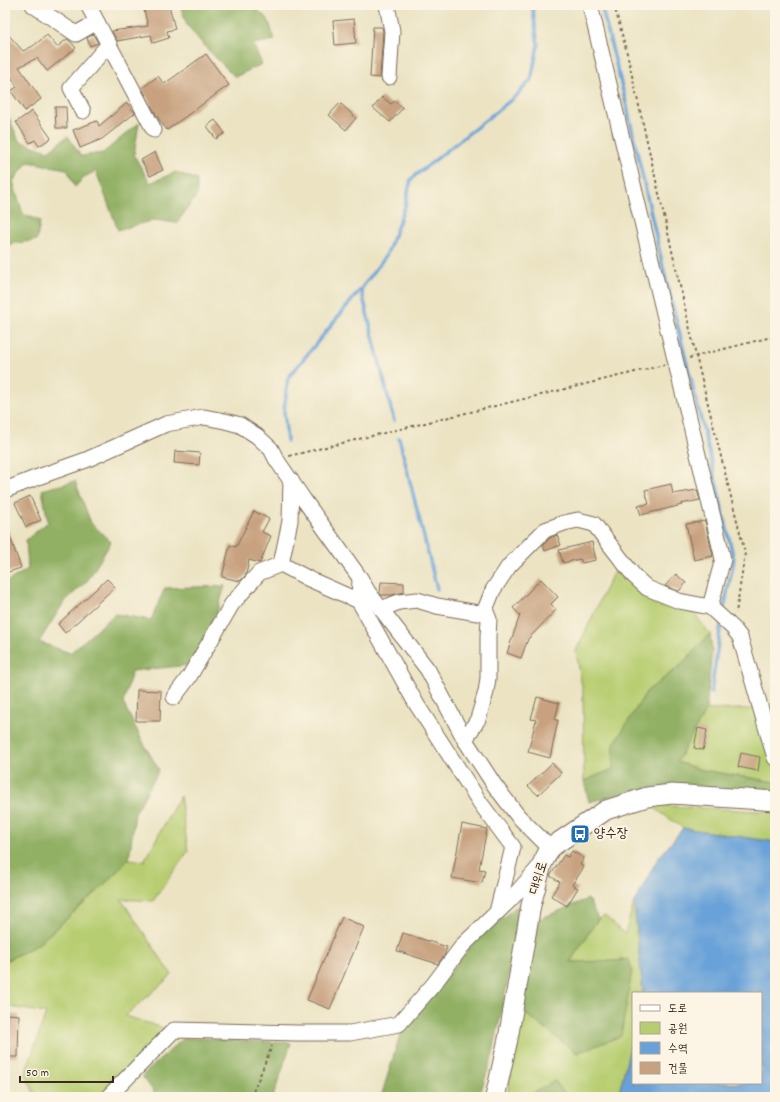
<svg xmlns="http://www.w3.org/2000/svg" width="780" height="1102" font-family="Dekko,'Poor Story',sans-serif">
  <rect width="100%" height="100%" fill="#fcf5e5"/>
  <filter id="ink" filterUnits="userSpaceOnUse"><feTurbulence type="fractalNoise" baseFrequency=".025" numOctaves="2"/><feDisplacementMap in="SourceGraphic" scale="8" xChannelSelector="R" yChannelSelector="G"/><feConvolveMatrix kernelMatrix="1 2 1 2 8 2 1 2 1" color-interpolation-filters="sRGB"/></filter>
  <filter id="wash" filterUnits="userSpaceOnUse"><feTurbulence type="fractalNoise" baseFrequency=".012" numOctaves="4" result="noise"/><feDisplacementMap in="SourceGraphic" scale="16" xChannelSelector="R" yChannelSelector="G"/><feGaussianBlur stdDeviation="0.9" result="paint"/><feColorMatrix in="noise" values="0 0 0 0 0 0 0 0 0 0 0 0 0 0 0 0 0 1.4 0 .05"/><feComposite in="paint" operator="in"/></filter>
  <g filter="url(#wash)">
    <rect width="100%" height="100%" fill="#ebe3c2"/>
    <g fill="#b7cd71" stroke="#797c48">
      <path d="M614,571l80,42 16,21 -31,33 -32,24 -32,53 -2,25 -29,12 -1,-88 -7,-42z"/>
      <path d="M770,708l5,9v65l-73,-12 -26,-8 30,-52z"/>
      <path d="M180,796l8,55 -35,50 -32,-2 51,76 -47,41 39,12 -58,64 -12,5h-58l-11,-23 21,-61 -41,-7v-45l32,-16 61,-54 31,-32 15,2z"/>
      <path d="M650,805l125,7v30l-92,-14z"/>
      <path d="M634,902l9,91h-10v42l-13,54 -9,8h-44l-12,-16 -29,16h-19l15,-86 55,42 52,-94 -12,2 -47,1 28,-43 7,-3 20,18z"/>
    </g>
    <g fill="#91b063" stroke="#666d40">
      <path d="M180,5h78v6l10,8 7,21 -22,4 9,20 -27,13 -29,-29 -19,-23z"/>
      <path d="M5,113h2l12,28 29,10 20,-15 13,20 22,-3 36,-30 -5,32 16,28 26,-11 21,8v15l-20,28 -23,-3 -36,10 -22,-59 -12,6 -9,10 -8,-18 -39,-7 -15,19 10,33 17,7 -3,19 -32,5z"/>
      <path d="M75,481l16,42 20,19 -23,38 -24,22 -25,40 31,11 45,-39 36,6 14,-32 60,-2 -8,26 -27,53 -58,6 -9,32 21,41 15,26 -24,43 -6,46 -31,32 -61,54 -32,16v-378l23,-14 -2,-29 22,-18 -6,-32z"/>
      <path d="M710,634l2,16 -6,60 -29,52 25,8 73,12v11l-93,-9 -50,7 -43,11 -5,-21 29,-12 1,-25 33,-53 32,-24z"/>
      <path d="M588,899l10,20 -28,43 46,-1 13,-2 3,12 -11,65 -44,17 -55,-42 15,-91z"/>
      <path d="M517,906l-3,44 -22,107 -13,40h-98l19,-62 74,-93z"/>
      <path d="M184,1038l107,5 -18,54h-115l-16,-21z"/>
      <path d="M555,1081l12,16h-41z"/>
    </g>
    <path fill="#69a2d8" stroke="#52667b" d="M683,828l92,14v255h-164l9,-8 13,-54v48h128v-90h-118l-9,-91 23,-42z"/>
    <g fill="none" stroke-linecap="round" stroke-linejoin="round">
      <g stroke="#69a2d8" stroke-width="3.5">
        <path d="M601,5l26,102 35,156 47,189 25,108 -11,53"/>
        <path d="M361,289l33,132"/>
        <path d="M399,438l38,151"/>
        <path d="M287,441l-3,-30 4,-33 73,-89 26,-35 18,-48 6,-27 105,-83 15,-16 7,-35 -6,-40"/>
        <path d="M711,693l10,-70"/>
      </g>
    </g>
    <g id="blocks">
      <g fill="#c8a280">
        <path d="M162,5h7l6,24 -8,2 2,7 -16,5 -2,-8 -34,6 -5,-10 36,-5 -4,-16z"/>
        <path d="M354,19l2,24 -21,2 -2,-24z"/>
        <path d="M373,27h9l1,5 -3,46 -10,-1z"/>
        <path d="M5,31l18,20 10,-5 14,-11 10,12 10,-8 4,3 5,6 -29,23 -10,-13 -18,9 22,32 -16,12 -14,-20 6,-4 -12,-21z"/>
        <path d="M93,34l5,9 -8,3 -3,-8z"/>
        <path d="M206,54l23,31 -62,45 -9,-12 -16,-30 16,-12 6,8z"/>
        <path d="M382,97l9,7 4,-3 8,7 -13,14 -17,-14z"/>
        <path d="M127,103l8,10 -33,26 -22,9 -7,-18 24,-9 2,5z"/>
        <path d="M340,103l16,15 -10,12 -17,-15z"/>
        <path d="M55,107h11l1,21h-11z"/>
        <path d="M32,111l19,27 -12,8 -4,-6 -5,3 -14,-21z"/>
        <path d="M215,120l10,13 -9,6 -9,-13z"/>
        <path d="M155,152l8,18 -13,6 -9,-16z"/>
        <path d="M175,451l25,2 -1,12 -25,-2z"/>
        <path d="M671,484l2,10 24,-4 3,10 -19,4 1,1 -41,10 -3,-9 11,-2 -4,-14z"/>
        <path d="M30,496l11,24 -15,7 -11,-24z"/>
        <path d="M254,511l15,8 -7,13 9,4 -11,27 -11,-3 -3,15 -6,6 -18,-4 8,-32 6,2z"/>
        <path d="M705,521l8,35 -19,4 -8,-36z"/>
        <path d="M5,528h2l14,40 -16,5z"/>
        <path d="M557,535l4,10 -16,6 -2,-6 7,-7z"/>
        <path d="M592,542l4,18 -14,3 -2,-4 -17,4 -4,-13z"/>
        <path d="M676,574l10,9 -7,8 -14,-5z"/>
        <path d="M107,579l8,8 -50,46 -7,-9z"/>
        <path d="M541,579l17,18 -7,7 5,6 -28,29 -7,19 -14,-5 13,-38 -7,-7z"/>
        <path d="M381,582l23,1v9l-12,3h-11l-1,-2z"/>
        <path d="M137,690l24,1 -1,30h-24z"/>
        <path d="M537,697l22,6 -4,17h3l-8,38 -22,-6 8,-32 -5,-1z"/>
        <path d="M698,728l9,2 -4,20 -9,-2z"/>
        <path d="M741,753l19,4 -2,14 -20,-4z"/>
        <path d="M552,763l9,10 -23,22 -10,-9z"/>
        <path d="M462,824l25,5 -8,40 6,1 -3,13 -30,-5z"/>
        <path d="M572,851l12,7 -4,7 4,2 -12,18 6,3 -11,18 -16,-10 9,-14 -10,-6 14,-21 4,2z"/>
        <path d="M342,917l22,10 -34,82 -23,-9z"/>
        <path d="M403,933l44,14 -3,9 -6,8 -41,-13z"/>
        <path d="M7,1014l12,1 -1,42h-12z"/>
      </g>
    </g>
  </g>
  <g filter="url(#ink)">
    <use href="#blocks" fill-opacity="0" stroke="#796b57" stroke-width="1"/>
    <g fill="none" stroke-linecap="round" stroke-linejoin="round">
      <g stroke="#796b57" stroke-width="17">
        <g id="minor">
          <path d="M33,5l43,29 21,-12"/>
          <path d="M88,5l66,125"/>
          <path d="M387,5l5,26 -3,46"/>
          <path d="M590,5l133,554 -13,48"/>
          <path d="M83,111l-12,-23 38,-44"/>
          <path d="M5,490l33,-13 48,-17 80,-36 38,-7 21,4 15,4 17,11 14,13 5,10 28,41 56,78 8,14 60,78 37,70 30,46 23,30 32,32"/>
          <path d="M281,564l9,-43 1,-41"/>
          <path d="M360,578l-1,23 58,104 64,99 32,43 -16,65"/>
          <path d="M381,609l18,-7 18,-2 20,6 41,7 7,-3 8,-20 16,-24 36,-36 19,-7 14,-3 16,4 40,52 13,12 32,13 31,6 23,21 7,9 35,121"/>
          <path d="M174,697l15,-20 43,-73 27,-31 22,-9 28,15 50,22"/>
          <path d="M465,740l13,-21 8,-27 2,-14v-41l1,-18 -4,-9"/>
          <path d="M108,1097l66,-67 123,3h53l49,-9 34,-39 30,-40 48,-46 30,-34"/>
        </g>
      </g>
      <g stroke="#796b57" stroke-width="21">
        <path id="major" d="M495,1097l13,-58 23,-134 11,-41 8,-16 56,-38 41,-13 25,-3 103,7"/>
      </g>
      <g stroke="#796b57" stroke-width="2" stroke-dasharray="3 3" stroke-linecap="butt">
        <path d="M614,5l12,44 70,307 49,197 -9,60"/>
        <path d="M689,358l86,-22"/>
        <path d="M289,456l375,-91"/>
        <path d="M251,1097l21,-51"/>
      </g>
      <use href="#minor" stroke="#fff" stroke-width="15"/>
      <use href="#major" stroke="#fff" stroke-width="19"/>
    </g>
  </g>
  <defs>
    <g id="bus-square" transform="scale(1)"><rect x="-9" y="-9" width="18" height="18" rx="4" fill="#1f6fb2" stroke="#fcf5e5"/><path d="M-5-6H5V4H4V6H2V4H-2V6H-4V4H-5ZM-3.5-4V0h7V-4ZM-3.5 1.2v1.5H-2V1.2ZM2 1.2v1.5H3.5V1.2Z" fill="#fff"/></g>
  </defs>
  <g fill-rule="evenodd">
    <use href="#bus-square" x="580" y="834"/>
  </g>
  <g text-anchor="middle" dominant-baseline="central" stroke-width="4" stroke-linejoin="round" paint-order="stroke">
    <g font-size="14" fill="#3b2a1e" stroke="#fcf5e5" text-anchor="start">
      <text x="594" y="834">양수장</text>
    </g>
    <g font-size="14" fill="#3b2a1e" stroke="#fcf5e5">
      <text transform="translate(539 878) rotate(-73)">대위로</text>
    </g>
  </g>
  <rect width="780" height="1102" fill="none" stroke="#fcf5e5" stroke-width="20"/>
  <rect x="632" y="992" width="130" height="92" fill="#fcf5e5" stroke="#afa495"/>
  <rect x="640" y="1005" width="20" height="6" fill="#ffffff" stroke="#afa495"/>
  <text x="668" y="1012" font-size="12" fill="#3b2a1e">도로</text>
  <rect x="640" y="1022" width="20" height="12" fill="#b7cd71" stroke="#afa495"/>
  <text x="668" y="1032" font-size="12" fill="#3b2a1e">공원</text>
  <rect x="640" y="1042" width="20" height="12" fill="#69a2d8" stroke="#afa495"/>
  <text x="668" y="1052" font-size="12" fill="#3b2a1e">수역</text>
  <rect x="640" y="1062" width="20" height="12" fill="#c8a280" stroke="#afa495"/>
  <text x="668" y="1072" font-size="12" fill="#3b2a1e">건물</text>
  <path d="M20 1076v6h93v-6" fill="none" stroke="#3b2a1e" stroke-width="2"/>
  <text x="26" y="1076" font-size="12" fill="#3b2a1e" stroke="#fcf5e5" stroke-width="3" paint-order="stroke">50 m</text>
</svg>
